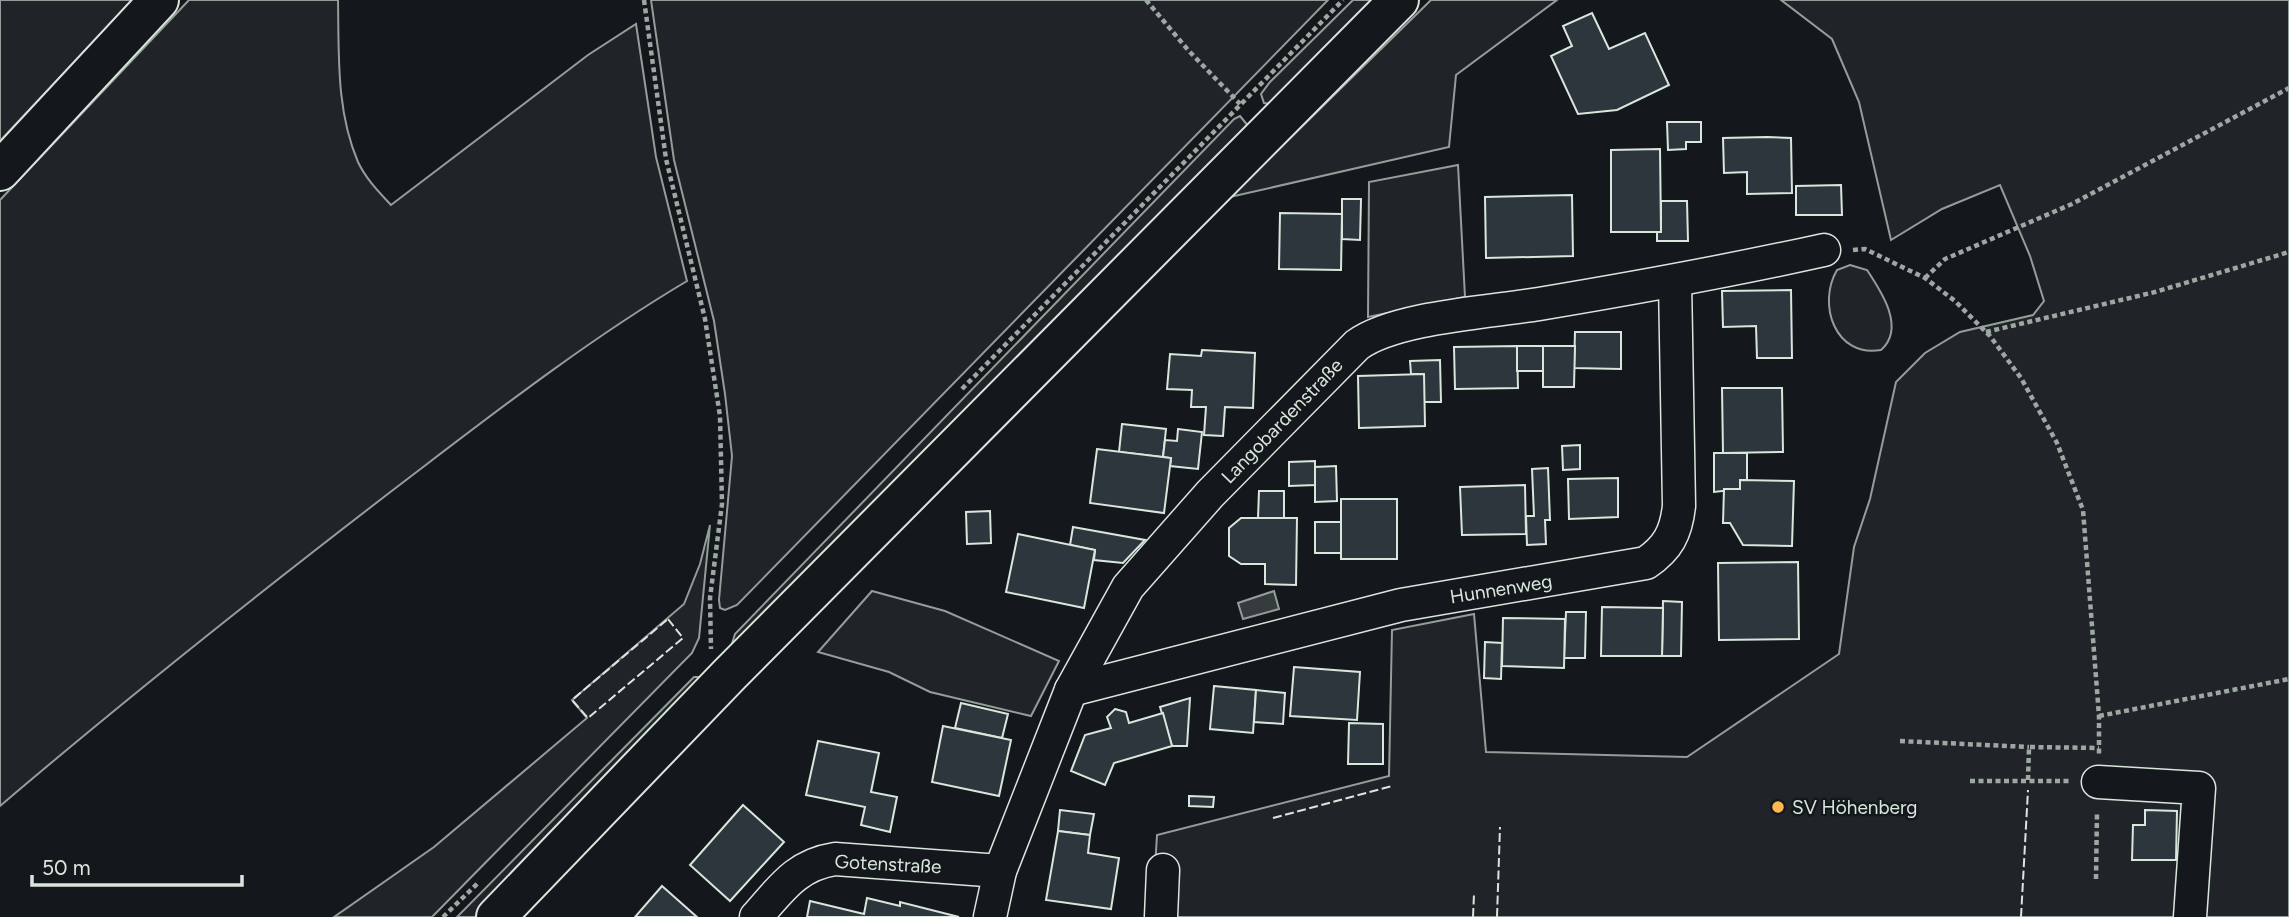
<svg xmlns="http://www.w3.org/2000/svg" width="2289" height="917" font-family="Figtree,sans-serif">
  <rect width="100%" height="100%" fill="#14181c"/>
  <g fill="#202428" stroke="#939e99" stroke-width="2">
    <path d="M0,0h132l-132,141z"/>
    <path d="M189,0h149c1,54 -2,111 20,162 8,17 21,30 33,43l197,-150 48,-31 20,133 31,124c-104,62 -198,136 -294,209 -134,103 -265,207 -393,316v-606z"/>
    <path d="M651,0h677l-591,605 -12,5 -5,-2 -1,-8 13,-144 -7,-62 -11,-73 -40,-161z"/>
    <path d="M1353,0h23l-105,104 -7,-1 -3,-9 9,-12z"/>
    <path d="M1431,0h126l-101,75 -7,72 -219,50z"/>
    <path d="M1781,0h508v917h-1137l5,-82 232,-59 3,-146 82,-16 12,138 201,5 152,-103 15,-107 16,-48 26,-117 29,-29 35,-21 73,-17 11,-14 -14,-45 -30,-71 -58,24 -51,31 -32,-138 -27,-63z"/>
    <path d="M1240,116l9,11 -518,520 4,-13 499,-515z"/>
    <path d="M1458,165l7,132 -97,20 1,-135z"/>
    <path d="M1850,265l17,5c14,21 39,58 14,80 -46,8 -64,-46 -44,-80z"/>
    <path d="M710,525l-11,113 -7,15 -260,264h-98l100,-70 153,-129 -15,-18 112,-96 16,-40z"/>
    <path d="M872,591l73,20 114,50 -28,55 -101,-24 -41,-20 -71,-20z"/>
    <path d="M694,677h7l-161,176 -65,64h-18z"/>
  </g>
  <path fill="#363b3e" stroke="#939e99" stroke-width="2" d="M1274,591l5,18 -36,10 -5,-16z"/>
  <g fill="#2c363c" stroke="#d8e6dc" stroke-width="2">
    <path d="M1592,13l17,36 36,-16 24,52 -52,25 -39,4 -27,-58 21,-10 -9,-20z"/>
    <path d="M1667,122h34v20h-15v7l-18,1z"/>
    <path d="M1767,137l24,1 1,55 -45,1v-22l-23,1 -1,-35z"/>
    <path d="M1660,149l1,83h-50v-82z"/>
    <path d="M1841,185l1,30h-46v-29z"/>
    <path d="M1572,195l1,61 -87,2 -1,-61z"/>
    <path d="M1342,199h19l-1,41 -18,-1z"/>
    <path d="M1661,201h26l1,40h-31v-9h4z"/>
    <path d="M1280,213l62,1 -1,56 -62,-1z"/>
    <path d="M1791,290l1,68h-35l-1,-32 -33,1 -1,-36z"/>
    <path d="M1575,332h46v37l-47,-1z"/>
    <path d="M1517,346l1,42 -63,1 -1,-42z"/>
    <rect x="1517" y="346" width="26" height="25"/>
    <path d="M1543,346h32l-1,41h-31z"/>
    <path d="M1202,350l53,3 -2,55 -28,-1 -2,29 -19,-1 2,-28h-15l1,-17 -25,-1 3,-35 31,2z"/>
    <path d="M1440,360l1,42h-17v-28h-13l-1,-13z"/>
    <path d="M1424,374l1,52 -66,2 -1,-52z"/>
    <path d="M1722,388h60l1,64 -60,1z"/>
    <path d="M1122,424l44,5 -3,28 -44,-5z"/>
    <path d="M1178,429l24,3 -4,37 -28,-3 1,-8 -8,-1 2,-17 12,1z"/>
    <path d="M1580,445v24l-17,1 -1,-24z"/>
    <path d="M1097,449l74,9 -7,55 -74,-10z"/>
    <path d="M1714,453h33v27h-7v9l-26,3z"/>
    <path d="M1315,461v24l-26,1v-24z"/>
    <path d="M1336,466l1,35 -22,1v-35z"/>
    <path d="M1548,468l2,52h-5l1,24 -19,1 -1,-29h8l-2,-47z"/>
    <path d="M1618,478v39l-49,2 -1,-40z"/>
    <path d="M1740,480l54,1 -2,65 -49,-1 -13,-22h-7l1,-34h16z"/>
    <path d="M1525,485l1,49 -64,1 -2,-48z"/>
    <path d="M1259,491h25v27h-26z"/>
    <rect x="1341" y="499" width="56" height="60"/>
    <path d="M990,511l1,32 -24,1 -1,-32z"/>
    <path d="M1241,518h56l-1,67 -31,-1v-20h-24l-12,-8v-28z"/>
    <rect x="1315" y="522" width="26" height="31"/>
    <path d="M1073,527l72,13 -22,23 -29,-3 1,-10 -25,-5z"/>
    <path d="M1018,534l77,16 -11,58 -78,-16z"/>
    <path d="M1798,562l1,77 -80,1 -1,-77z"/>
    <path d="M1663,601l19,1 -1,54h-19z"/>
    <path d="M1602,607l61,1 -1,48h-61z"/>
    <path d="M1566,612h20l-1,46h-21z"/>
    <path d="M1503,618l62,1 -1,49 -62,-2z"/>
    <path d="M1485,642l17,1 -1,36 -17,-1z"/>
    <path d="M1294,667l66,5 -3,48 -67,-4z"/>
    <path d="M1214,686l42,4 -3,43 -43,-4z"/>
    <path d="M1256,690l29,3 -2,31 -29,-2z"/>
    <path d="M1190,698l-3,48h-15l-12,-39z"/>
    <path d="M961,703l47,11 -6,24 -47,-10z"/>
    <path d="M1115,709l11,3 3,11 34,-10 9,33 -58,17 -9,22 -34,-14 14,-36 26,-7 -4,-11z"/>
    <path d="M1349,723l34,1v40h-35z"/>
    <path d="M943,726l68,14 -12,56 -67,-14z"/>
    <path d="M818,741l61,12 -8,39 26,5 -7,35 -29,-7 4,-18 -59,-12z"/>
    <path d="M1189,796l25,1 -1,10 -24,-1z"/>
    <path d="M743,805l41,37 -54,59 -40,-36z"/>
    <path d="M1060,810l34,4 -4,21 -32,-4z"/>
    <path d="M2145,810l32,1 -1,49h-44l1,-35h12z"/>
    <path d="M1058,831l32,4 -2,18 31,5 -8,51 -65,-9z"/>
    <path d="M662,886l35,31h-62z"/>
    <path d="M867,898l33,8v-4l59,15h-152l3,-16 54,13z"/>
  </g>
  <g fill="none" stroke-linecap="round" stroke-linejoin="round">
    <g stroke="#d8e6dc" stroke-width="35">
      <g id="minor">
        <path d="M1071,690l330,-85 245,-42c22,-15 30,-30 33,-57l-4,-225"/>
        <path d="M2098,782l101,6 -9,129"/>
        <path d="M756,917c25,-28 40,-52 79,-58l165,12"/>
        <path d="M990,917l10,-46 71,-181 57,-103 82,-93 147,-149c38,-28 134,-33 182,-41 96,-16 190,-33 285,-54"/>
        <path d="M1161,917l2,-47"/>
      </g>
    </g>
    <g stroke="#d8e6dc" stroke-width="42">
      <g id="major">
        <path d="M0,171l159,-171"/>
        <path d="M496,917l233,-242 670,-675"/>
      </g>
    </g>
    <g stroke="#9da8a2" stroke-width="4.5" stroke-dasharray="5 3.5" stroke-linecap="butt">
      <path d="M644,0l22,159 39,160 15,97 2,88 -12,94 1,51"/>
      <path d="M1146,0l42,50 52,54"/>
      <path d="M1853,250l12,-1 60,29 30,23 35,35 31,42 36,65 26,67 16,206v40"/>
      <path d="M1925,278l20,-19 127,-55 217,-116"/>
      <path d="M1986,332l169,-40 134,-40"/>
      <path d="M962,389l381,-389"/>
      <path d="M2099,716l190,-37"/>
      <path d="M1900,741l129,6"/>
      <path d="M2028,780l1,-33 70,1"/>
      <path d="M1970,781h100"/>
      <path d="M2096,879l1,-68"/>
      <path d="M443,917l35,-34"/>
    </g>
    <use href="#minor" stroke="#14181c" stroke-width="32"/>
    <use href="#major" stroke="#14181c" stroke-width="38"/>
    <g stroke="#d8e6dc" stroke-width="2" stroke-dasharray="9 3.5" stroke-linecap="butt">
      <path d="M668,619l15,19 -95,80 -16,-18z"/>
      <path d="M1273,818l119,-32"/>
      <path d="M1473,917l1,-23"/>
      <path d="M1497,917l3,-90"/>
      <path d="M2021,917l7,-127"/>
    </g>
  </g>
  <circle fill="#ffb74d" stroke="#14181c" stroke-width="2.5" cx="1778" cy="807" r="7"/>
  <g text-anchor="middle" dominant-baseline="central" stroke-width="5" stroke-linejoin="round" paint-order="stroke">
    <g font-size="19" fill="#d8e6dc" stroke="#14181c">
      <text transform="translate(1282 421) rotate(-46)">Langobardenstraße</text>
      <text transform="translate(1501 589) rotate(-9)">Hunnenweg</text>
      <text transform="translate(888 864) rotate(3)">Gotenstraße</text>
    </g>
    <g font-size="19" fill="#d8e6dc" stroke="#14181c" text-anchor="start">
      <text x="1792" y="807">SV Höhenberg</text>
    </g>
  </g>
  <path d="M32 875v10h210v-10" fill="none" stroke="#d8e6dc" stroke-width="3.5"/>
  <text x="42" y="875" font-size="21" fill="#d8e6dc" stroke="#14181c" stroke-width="5" paint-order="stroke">50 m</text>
</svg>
